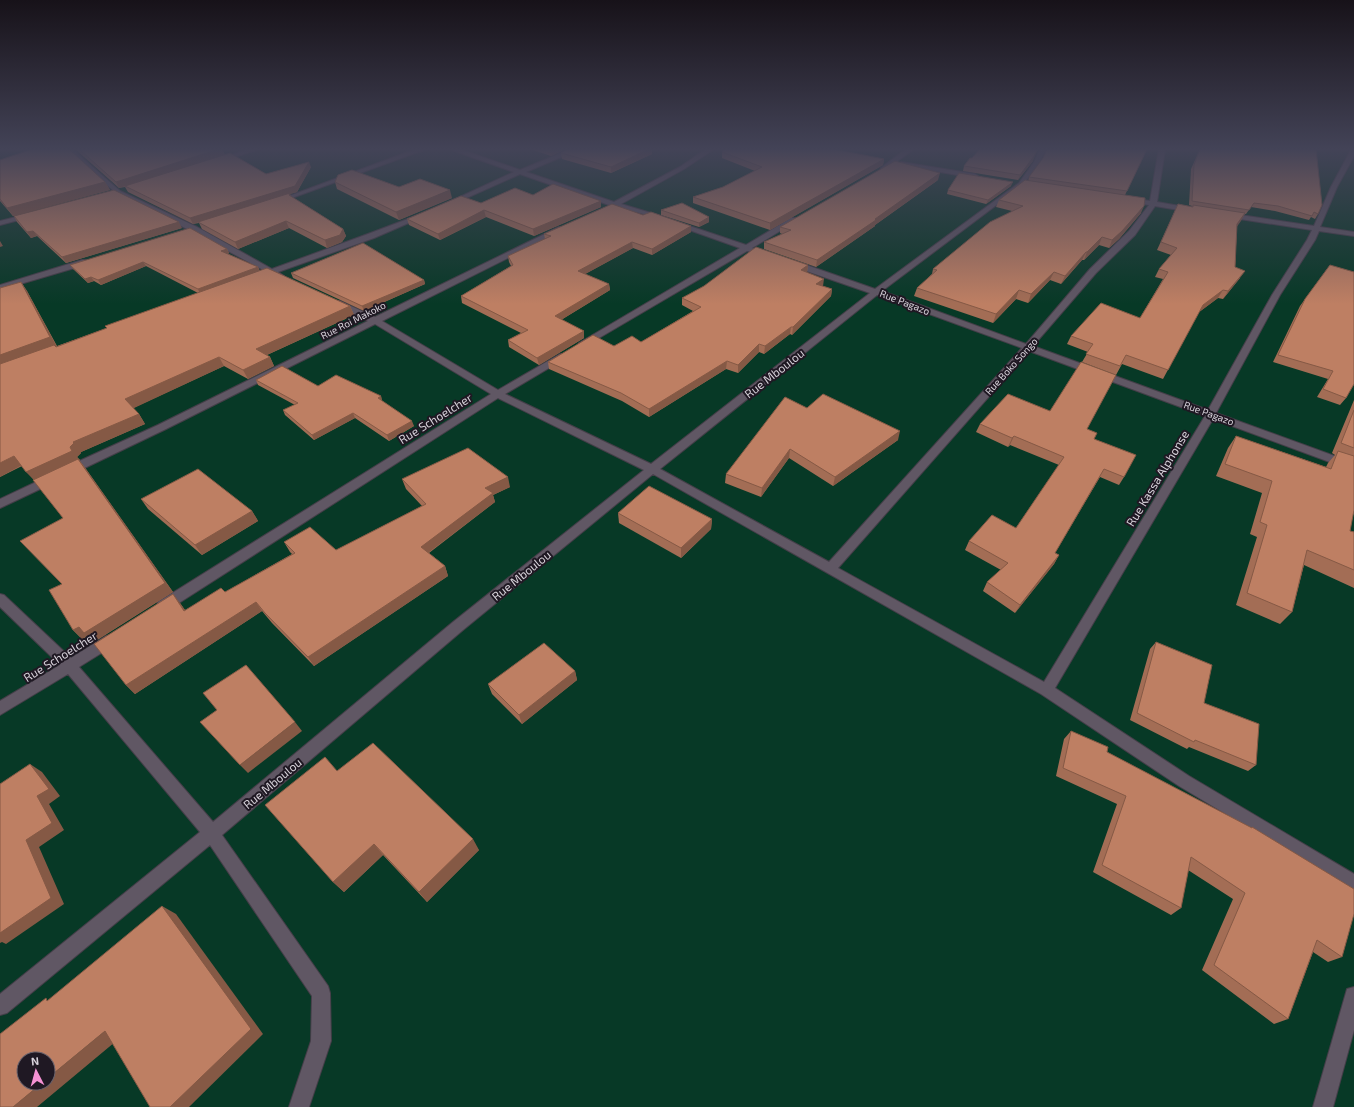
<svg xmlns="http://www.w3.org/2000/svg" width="1354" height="1107" font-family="'Exo 2',sans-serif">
  <rect width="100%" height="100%" fill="#29212d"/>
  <path fill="#073926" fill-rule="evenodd" d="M0,149h1354v958h-1354zM24,1059h24v24h-24z"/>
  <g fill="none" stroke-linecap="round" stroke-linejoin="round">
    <g stroke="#443e48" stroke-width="2">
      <g id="street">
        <path d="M65,149h7l48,42 77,36 75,42 96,-35 53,-20 6,1 -53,23 -96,34 6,4 -4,2 -9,-4 -7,1 -1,-2 2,-2 -74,-40 -75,-38z"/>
        <path d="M248,149h11l-39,13 -5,-1z"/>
        <path d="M416,149h10l-148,54 -5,-1z"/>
        <path d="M449,149h10l61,21 51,-21h9l-54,23 88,30 66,-35 26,-18h8l-30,20 -63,35 30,9 95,32 45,-27h6l1,2 -46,28 4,2 -1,2 -8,-1 -165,97 -4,-3 1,-2 161,-95 -93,-33 -31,-8 -7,1 -1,-1 1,-2 -89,-31 -67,30h-4v-2l65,-30z"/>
        <path d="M906,149h8l-29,21h-4v-2z"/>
        <path d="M1040,149h6l-6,13 -17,23 -141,106 144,53 64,-75 39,-38 20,-26 -19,-3 -3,-2 3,-2 20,3 9,-52h6l-8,53 34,6 3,2 -3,2 -36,-6 -20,29 -39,38 -63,73 175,64 64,-115 35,-55 5,-10 -85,-13 -4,-2 4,-2 87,13 17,-39 20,-37 3,-1v7l-17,31 -17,40 34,5v4l-35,-5 -4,9 -35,55 -64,118 138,50v8l-141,-52 -158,269 134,88 165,98v17l-175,-105 -138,-92 -388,-220 -190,156 -241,205 106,151 2,7 1,48 -22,66h-20l22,-66 1,-45 -102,-151 -203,168 -7,2v-21l200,-162 -132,-158 -68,41v-14l60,-36 -60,-58v-13l4,1 67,63 35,-22 5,-1 5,1 2,4 -2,4 -37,23 134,155 240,-200 191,-152 -146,-72 -330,212 -5,1 -5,-1 -1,-4 1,-4 333,-208 -116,-70 -209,105 -94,45h-8l-1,-3 1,-3 94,-43 210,-104 -34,-16 -1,-2 1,-2h6l35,16 184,-90 4,2 -1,2 -180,90 116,69 62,-36h6l2,2 -2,2 -61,36 146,70 219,-171 -81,-28v-4h6l80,28 144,-106 15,-21zM877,295l145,53 -193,214 -169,-93zM1029,351l176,65 -161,266 -206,-114z"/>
        <path d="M901,162l74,12 3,2 -3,2 -76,-13 -1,-1z"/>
        <path d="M32,213l2,1v2l-34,9v-4z"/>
        <path d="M82,260h3l4,2 -1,2 -88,26v-5z"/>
        <path d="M51,475l4,1 1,3 -1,3 -55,26v-9z"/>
        <path d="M1354,987v43l-21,77h-20l32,-111 2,-7z"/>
      </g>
    </g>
    <use href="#street" fill="#605764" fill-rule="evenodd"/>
  </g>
  <g fill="#a36d55">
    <path d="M75,149h147l3,6 41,19 45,-7 -14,25 -7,2 2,3 51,32 3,7 -4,6 -15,6 -38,-20 -51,21 -36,-20 -3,-6 -6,1 -65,-32 -3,-5 -6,1z"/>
    <path d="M530,149h36l-15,7z"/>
    <path d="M568,149h84v5l-41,19 -49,-14 -1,-6z"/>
    <path d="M1147,149l-22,46 16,18 -22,26 -10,9 -10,-3 -15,15h-2l-21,24 -11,-4 -22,23 -12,-4 -23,24 -79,-27 3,-8 15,-14 1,-5 79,-58 -16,-4 3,-7 29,-19 1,-4 14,-19z"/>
    <path d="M1200,149l118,65 -3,5 -4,-2 -2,3 -34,-9 -24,-4 -5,7h-1l-8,12 -2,41 5,11 -17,21 -5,-1 -19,14 -36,67 -41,-15 -6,11 -34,-13 6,-10 -21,-8 4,-8 69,-18 23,-39 -8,-2 4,-8 12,-14 -14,-5 21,-46 14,3v-1l-3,-1 2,-36z"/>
    <path d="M722,152l162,7 -1,6 -113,65 -77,-27v-6l30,-10 32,-16 -33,-13z"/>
    <path d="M0,160l105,22 5,8 -97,26 -13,-15z"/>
    <path d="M1033,161l-15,19 -55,-9 1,-5z"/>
    <path d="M938,180l-63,45v1l-59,41 -52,-18v-7l18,-8 -2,-1v-6z"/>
    <path d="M335,182l64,5 53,11 -53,22 -62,-31z"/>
    <path d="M1011,186l-25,18 -39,-10 1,-4z"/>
    <path d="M533,195l68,12 -67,29 -48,-19 -46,23 -31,-15 -2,-6 74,-16z"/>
    <path d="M661,210l48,7v5l-10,5 -38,-12z"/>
    <path d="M643,215l48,11v6l-39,23 -19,-7 -48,26 24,10 1,6 -49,30 23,18 -45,27 -30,-18 -1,-7 13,-7 -59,-30 -1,-7 50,-30 -2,-4 -1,-6 37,-17 -1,-5z"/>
    <path d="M14,216l168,12 -116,35 -29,-27 -6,2 -14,-16z"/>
    <path d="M227,249l2,4 -1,1 30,13 2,4 90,35 4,9 -87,40 3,2 4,9 -26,13 -24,-13 -91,42 6,6 6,10 -64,28v1l-4,4 3,3h-1l7,9 87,123 -79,50 -6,-6 -6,3 -9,-9 -11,-46 1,-66 -29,-38 -12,-14 -22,11v-189l21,-6 6,9 30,55 50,-18 91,-35 -52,-27 -45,19 -7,-4 -6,2 -15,-14 -3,-4z"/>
    <path d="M808,265l-1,7 16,14 9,3 -1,7 -39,39 -2,-1 -26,20 -5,-2 -21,21 -12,-4 -77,48 -27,-16 -73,-32 -1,-7 66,-16 27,-4 52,-31 -11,-6v-7z"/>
    <path d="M1330,265l16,133 -6,7 -23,-8 11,-18 -55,-17 27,-56z"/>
    <path d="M291,273l133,7 1,4 -61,27 -71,-33z"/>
    <path d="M256,380l62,6 63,10 1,5 32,25 -25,15 -34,-23 -41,22 -29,-25 -2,-5 12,-5 -37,-20z"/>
    <path d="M1354,400v110l-4,21 4,1v56l-50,-23 -12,47 -12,12 -44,-19 21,-68 -7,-3 12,-41 -46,-17 12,-28 8,-12 90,31 2,-4 7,-8 -3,-2z"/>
    <path d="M807,408l91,32 -65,46 -44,-28 -28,39 -36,-14 1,-9z"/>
    <path d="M980,424l107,5 37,48 -5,8 -19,-8 -45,76 4,2 -5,9 -39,49 -32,-22 4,-9 14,-12 -36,-20 4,-9 47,-13 43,-63 -49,-20 -2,2 -32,-15z"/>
    <path d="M402,479l108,8 -17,8 2,7 -66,51 16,13 3,10 -134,90 -42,-43 -10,-12 -127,83 -9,-9 54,-82 5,7 40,-18 67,-38 -2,-2 -6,-10 52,8 86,-44 -16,-17z"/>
    <path d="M141,499l111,12 6,10 -56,34 -54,-46z"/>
    <path d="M618,513l94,6 -1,10 -30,29 -62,-35z"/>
    <path d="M1156,642l48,61 52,62 -8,6 -59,-24 -2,2 -57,-29 20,-71z"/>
    <path d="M575,671l2,9 -55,44 -30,-30 -4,-10z"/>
    <path d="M1071,731l36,21 144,76 1,-1 90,130 -14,5 -15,-10 -25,67 -14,5 -72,-54 31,-71 -45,-29 -7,38 -10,7 -78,-43 24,-68 -61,-28 8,-37z"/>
    <path d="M337,771l142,79 -52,52 -44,-47 -39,37 -11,-10z"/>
  </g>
  <g fill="#855945">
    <path d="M219,149h3l3,6 -106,33 -3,-6z"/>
    <path d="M551,149h15l-15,7 -1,-6z"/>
    <path d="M649,149h3v5l-41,19v-6z"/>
    <path d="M1038,149l-5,12 -15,19 2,-5z"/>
    <path d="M884,159l-1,6 -113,65v-7z"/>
    <path d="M309,162l2,5 -14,25 -7,2 3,6 -4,-5v-1l-96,30 -3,-6z"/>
    <path d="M940,173l-2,7 -63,45v1l-59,41 1,-7z"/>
    <path d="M105,182l5,8 -97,26 -6,-8z"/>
    <path d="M1013,182l-2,4 -25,18 2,-4z"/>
    <path d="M450,190l2,8 -53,22 -3,-8z"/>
    <path d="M601,201v6l-67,29 -1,-7z"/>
    <path d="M1144,206l-3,7 -22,26 -10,9 3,-8z"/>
    <path d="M484,210l2,7 -46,23 -2,-6z"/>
    <path d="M1245,213l-4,8 -8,11 4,-8z"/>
    <path d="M709,217v5l-10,5v-4z"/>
    <path d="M286,221l3,7 -51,21 -3,-7z"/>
    <path d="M179,222l3,6 -116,35 -4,-6z"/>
    <path d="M691,226v6l-39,23v-6z"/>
    <path d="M343,229l3,7 -4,6 -15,6 -2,-8z"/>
    <path d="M33,231l4,5 -6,2 -4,-6z"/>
    <path d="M1102,237l-3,8 -15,15 3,-8z"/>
    <path d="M0,241l3,5 -3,1z"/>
    <path d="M632,242l1,6 -55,30v-7z"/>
    <path d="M227,249l2,4 -6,3 -2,-5z"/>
    <path d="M1086,252l-4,8 -21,24 4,-8z"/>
    <path d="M143,262l3,4 -45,19 -3,-5z"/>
    <path d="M808,265l-1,8 -6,-3z"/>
    <path d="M258,267l2,5 -60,22 -2,-5z"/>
    <path d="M1245,271l-5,7 -17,21 5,-8z"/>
    <path d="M1054,272l-4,8 -22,23 3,-9z"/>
    <path d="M91,277l3,4 -6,2 -3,-4z"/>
    <path d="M824,279l-1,7 -7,-2z"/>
    <path d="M424,280l1,4 -61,27 -2,-5z"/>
    <path d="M21,282l6,9 30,56 -57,20v-12z"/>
    <path d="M609,284l1,6 -54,33 -1,-7z"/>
    <path d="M832,289l-1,7 -39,39 1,-8z"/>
    <path d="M1019,290l-3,9 -23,24 3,-9z"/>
    <path d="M1223,290l-5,8 -20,15 5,-8z"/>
    <path d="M350,306l4,9 -94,43 -4,-9z"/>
    <path d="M791,327l-1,7 -26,20 1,-8z"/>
    <path d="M584,331v7l-45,27 -2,-7z"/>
    <path d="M759,344v8l-21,21v-8z"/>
    <path d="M219,357l5,9 -92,43 -7,-10z"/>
    <path d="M270,357l4,9 -26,13 -5,-9z"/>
    <path d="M727,361l-1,8 -77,48v-8z"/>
    <path d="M381,396l1,5 -4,-3z"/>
    <path d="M353,413l2,5 -41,22 -2,-5z"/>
    <path d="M139,414l6,10 -64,28v1l-4,4 3,3h-1l7,9 87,123 -79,50 -6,-6 -6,3 -9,-9 6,-170 -44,21 -9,-9 44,-25 3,-5z"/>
    <path d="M412,421l2,5 -25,15 -2,-6z"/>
    <path d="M900,431l-2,9 -65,46 2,-9z"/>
    <path d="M1014,436l-4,9 -2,2 4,-9z"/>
    <path d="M790,449l-1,9 -28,39 1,-9z"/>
    <path d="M14,456l8,9 -22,12v-14z"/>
    <path d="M508,477l2,10 -17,8 2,7 -71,54 -3,-9 64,-59z"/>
    <path d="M252,511l6,10 -56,34 -7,-10z"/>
    <path d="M712,519l-1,10 -30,29v-10z"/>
    <path d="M1059,555l-5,9 -39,49 5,-8z"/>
    <path d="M445,566l3,10 -134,90 -6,-9z"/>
    <path d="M173,594l7,9 12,17 -8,-9z"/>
    <path d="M256,602l6,9 -127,83 -9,-9z"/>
    <path d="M575,671l2,9 -55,44 -3,-9z"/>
    <path d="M295,722l7,9 -54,42 -8,-8z"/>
    <path d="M30,764l12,8 18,24 -11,8 15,26 -25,17 25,57 -58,40 -4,-2 -2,1v-10l26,-93 11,-44z"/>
    <path d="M473,839l6,11 -52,52 -8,-10z"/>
    <path d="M374,844l9,11 -39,37 -11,-10z"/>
    <path d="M162,906l14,8 87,120 -74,73h-19z"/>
    <path d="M105,1031l16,6 -84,70h-24l29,-24h6v-5z"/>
  </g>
  <g fill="#be7f63" stroke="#855945">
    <path d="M33,149h36l36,33 -98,26 -7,-9v-39z"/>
    <path d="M79,149h140l-103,33z"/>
    <path d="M568,149h81l-38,18 -50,-14z"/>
    <path d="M724,149h109l51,10 -114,64 -77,-26 30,-10 39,-20 -40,-15z"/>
    <path d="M980,149h58l-4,7 -14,19 -56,-9 6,-8h2z"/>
    <path d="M1047,149h100l-20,42 -98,-14 14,-19z"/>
    <path d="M1200,149h116l6,56 -4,9 -4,-2 -2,4 -34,-10 -24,-3 -5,7 -57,-9 2,-36z"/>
    <path d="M230,153l36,21 43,-12 -14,24 -105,32 -65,-32z"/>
    <path d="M895,161l45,12 -65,46 1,1 -59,40 -53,-18 27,-12 -11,-3z"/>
    <path d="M352,170l47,17 21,-8 30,11 -54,22 -61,-30 3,-7z"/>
    <path d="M959,173l54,9 -25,18 -40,-10z"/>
    <path d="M1025,180l120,18 -1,8 -22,25 -10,9 -10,-3 -15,15h-1l-21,24 -11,-4 -23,22 -12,-4 -23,24 -79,-26 20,-18 -4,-1 57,-47 33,-16 -24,-6z"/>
    <path d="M553,184l48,17 -68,28 -49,-19 -46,24 -31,-15 54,-23 20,7 34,-15 18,7z"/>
    <path d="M114,190l65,32 -117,35 -29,-26 -6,1 -13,-16z"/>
    <path d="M290,193l-1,2 54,34 -3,6 -15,5 -39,-19 -51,21 -37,-20z"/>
    <path d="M682,203l27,14 -10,6 -38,-13z"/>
    <path d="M612,204l31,11 8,-3 40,14 -39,23 -20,-7 -54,29 31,13 -54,32 29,15 -47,27 -29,-18 20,-10 -67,-34 52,-31 -5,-9 43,-20 -7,-2z"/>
    <path d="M1178,204l15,3v-2l52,8 -8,11 -2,43 10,4 -17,20 -5,-1 -20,15 -35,65 -42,-15 -6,11 -34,-12 7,-10 -22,-8 30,-33 39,15 28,-46 -9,-3 18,-21 -16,-6z"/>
    <path d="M190,228l37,21 -6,2 37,16 -60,22 -55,-27 -45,18 -7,-3 -6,2 -15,-14z"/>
    <path d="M363,243l61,37 -62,26 -71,-33z"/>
    <path d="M756,247l52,18 -7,5 23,9 -8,5 16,5 -39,38h-2l-26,19 -6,-2 -21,21 -11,-4 -78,48 -28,-16 -73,-31 45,-27 21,11 18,-10 9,6 60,-35 -19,-9 22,-12z"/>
    <path d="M1330,265l24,7v112l-8,14 -23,-9 10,-18 -55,-16 27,-56z"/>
    <path d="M267,268l83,38 -94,43 14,8 -27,13 -24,-13 -94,42 14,15 -66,28 1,1 -4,4 2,4 -46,21 -12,-16 -14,7v-99l54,-19 2,2 51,-19 -2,-2z"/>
    <path d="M21,282l29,55 -50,18v-67z"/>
    <path d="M1081,362l35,13 -29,54 10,4 -3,6 42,16 -12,22 -20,-8 -49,84 4,2 -39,50 -33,-23 21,-19 -39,-22 23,-26 24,13 48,-71 -50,-21 -2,2 -32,-14 28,-30 42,17z"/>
    <path d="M282,366l36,20 18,-11 45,21 -3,2 34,23 -25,14 -34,-22 -41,22 -29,-25 15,-7 -42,-23z"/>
    <path d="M823,394l77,37 -65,46 -45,-28 -28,39 -36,-14 59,-77 22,11z"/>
    <path d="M1354,410v38l-13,-5z"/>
    <path d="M1236,436l95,33 7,-18 16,5v54l-4,21 4,1v38l-47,-20 -15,62 -45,-19 20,-68 -7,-3 12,-41 -47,-17z"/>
    <path d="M468,448l40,29 -23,11 8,5 -72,54 24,19 -137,91 -43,-44 -9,-11 -130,83 -32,-41 79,-50 11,17 37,-23 4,4 70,-39 -11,-11 26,-15 26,23 90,-46 -24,-25z"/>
    <path d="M78,459l87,124 -81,50 -5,-6 -6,3 -24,-40 13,-6 -42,-43 43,-23 -30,-38z"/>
    <path d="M198,469l54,42 -57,34 -54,-46z"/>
    <path d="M649,486l63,33 -31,29 -63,-35z"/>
    <path d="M1156,642l56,23 -8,38 55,21 -3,41 -61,-25 -1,2 -57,-29z"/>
    <path d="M544,643l31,28 -56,44 -31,-31z"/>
    <path d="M246,665l49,57 -55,43 -40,-43 17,-12 -14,-17z"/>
    <path d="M1071,731l37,16 -1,5 145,76v-1l102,62v25l-12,43 -25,-17 -29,79 -74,-54 31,-72 -54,-36 -10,51 -79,-43 24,-69 -63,-28z"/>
    <path d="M373,743l100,96 -54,53 -45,-48 -41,38 -68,-77 60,-48 12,14z"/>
    <path d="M30,764l19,25 -12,7 15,27 -26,17 25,58 -51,35v-149z"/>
    <path d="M162,906l89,123 -81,78h-20l-45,-76 -57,47v-19h-24v24h18l-29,24h-13v-73l46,-36 1,3z"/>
  </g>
  <linearGradient id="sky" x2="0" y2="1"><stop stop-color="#171219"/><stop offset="0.49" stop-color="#434357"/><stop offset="1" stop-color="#434357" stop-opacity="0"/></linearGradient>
  <rect width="1354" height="304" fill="url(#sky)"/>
  <g text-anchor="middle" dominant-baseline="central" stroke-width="4" stroke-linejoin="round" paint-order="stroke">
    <g font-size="10" fill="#d7d2da" stroke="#1f1823">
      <text transform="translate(905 302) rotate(21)">Rue Pagazo</text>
      <text transform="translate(353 320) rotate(-27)">Rue Roi Makoko</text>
      <text transform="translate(1011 366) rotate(-48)">Rue Boko Songo</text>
      <text transform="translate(1209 413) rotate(20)">Rue Pagazo</text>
    </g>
    <g font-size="12" fill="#d7d2da" stroke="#1f1823">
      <text transform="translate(774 373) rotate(-38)">Rue Mboulou</text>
      <text transform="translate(435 418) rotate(-32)">Rue Schoelcher</text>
      <text transform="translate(1157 478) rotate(-59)">Rue Kassa Alphonse</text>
      <text transform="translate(521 575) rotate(-39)">Rue Mboulou</text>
      <text transform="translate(60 656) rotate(-32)">Rue Schoelcher</text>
      <text transform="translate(272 783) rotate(-40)">Rue Mboulou</text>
    </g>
  </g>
  <g transform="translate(36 1071) rotate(354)"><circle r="19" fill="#1f1823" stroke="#69626c"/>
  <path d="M0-3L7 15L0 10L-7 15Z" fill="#f491d3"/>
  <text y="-6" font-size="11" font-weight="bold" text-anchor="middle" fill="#d7d2da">N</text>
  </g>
</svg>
